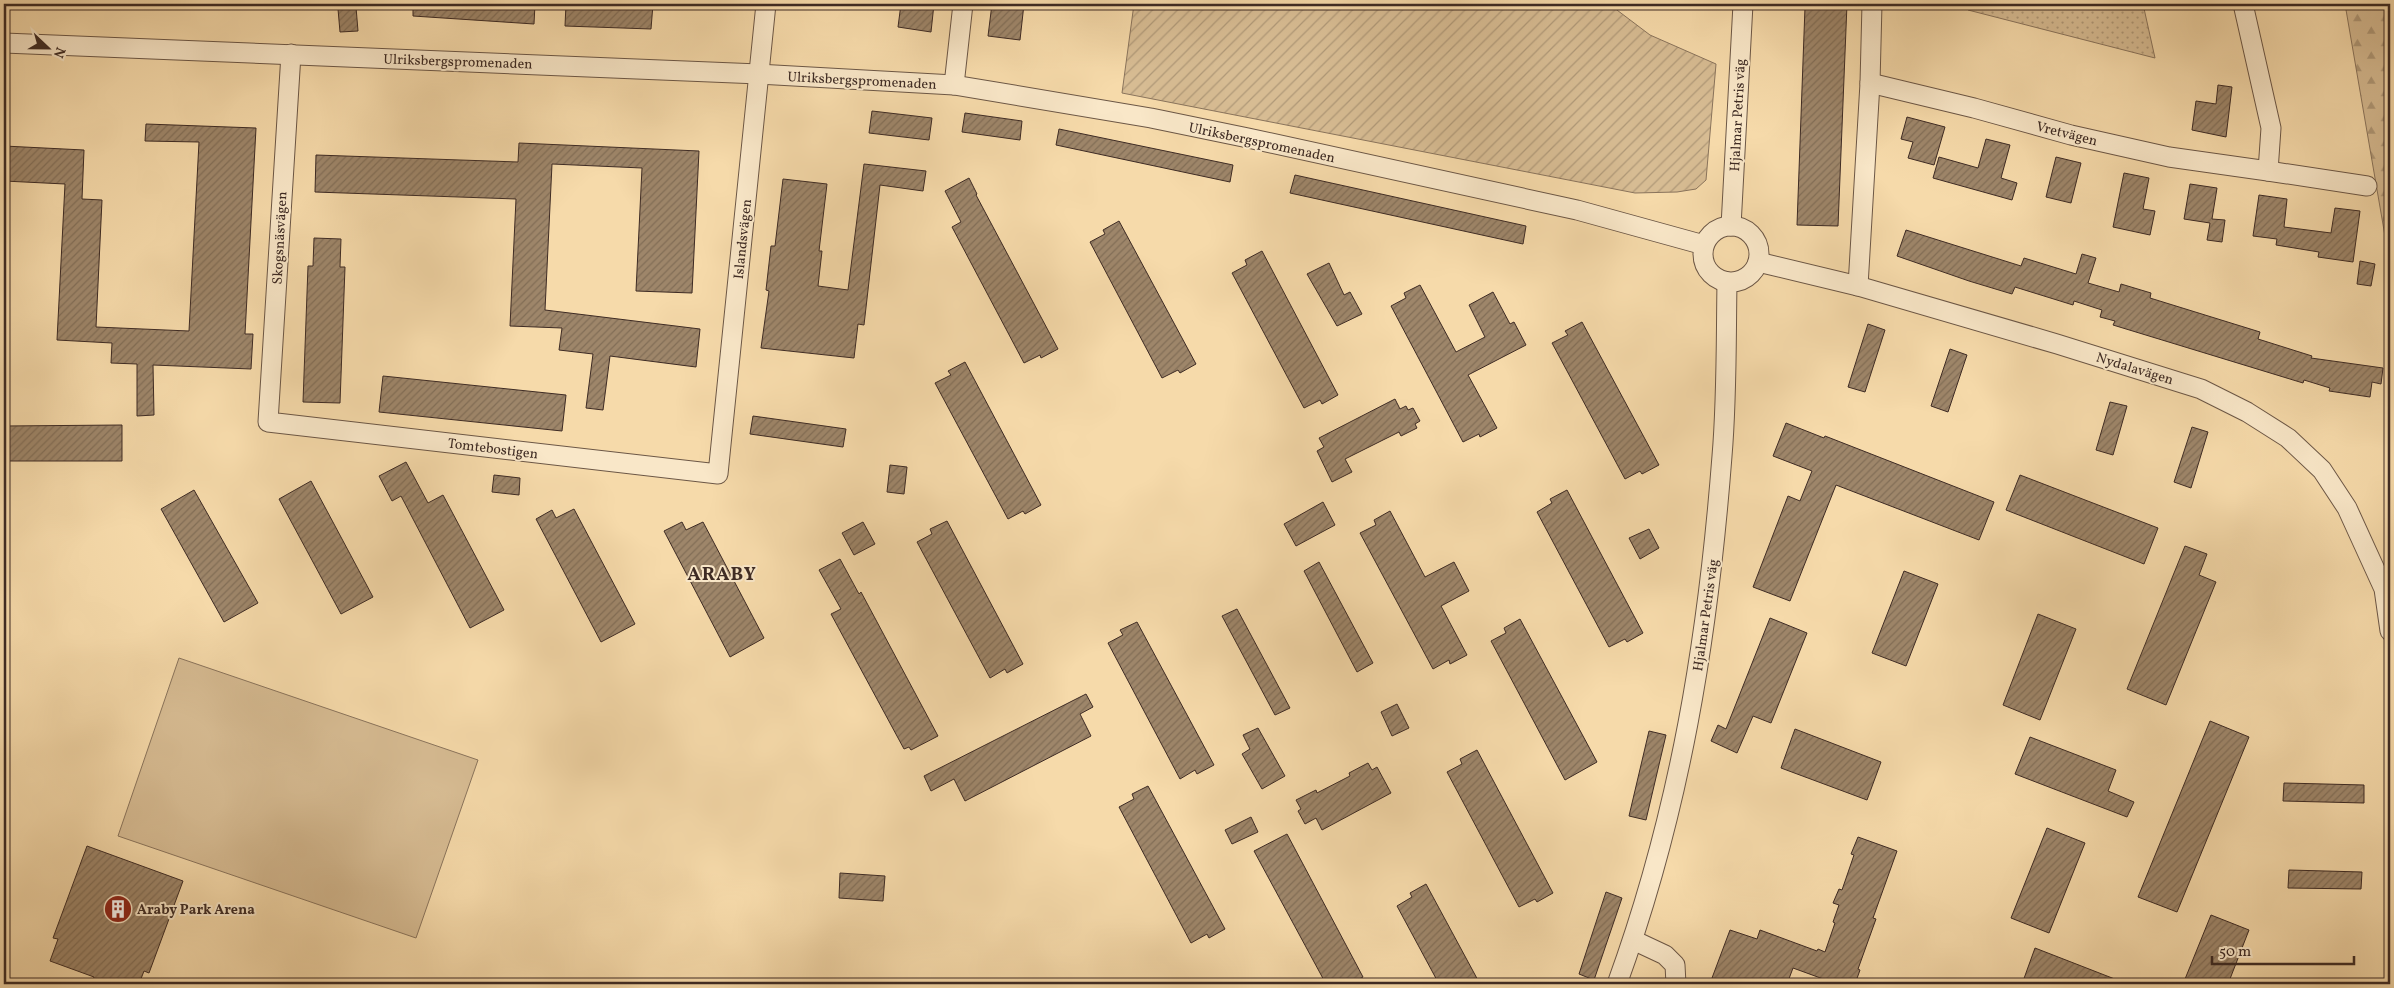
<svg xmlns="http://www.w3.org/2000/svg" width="2394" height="988" font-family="Vollkorn,serif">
<defs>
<pattern id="forest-firs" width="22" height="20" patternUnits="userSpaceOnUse" patternTransform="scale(1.25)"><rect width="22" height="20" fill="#d7bc93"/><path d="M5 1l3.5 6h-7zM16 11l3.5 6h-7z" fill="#b09978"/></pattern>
<pattern id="park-dots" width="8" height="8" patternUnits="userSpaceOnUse" patternTransform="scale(1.25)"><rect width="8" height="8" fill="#d7bc93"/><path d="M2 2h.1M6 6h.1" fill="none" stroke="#b09978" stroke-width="1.8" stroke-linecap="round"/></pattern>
<pattern id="garden-furrows" width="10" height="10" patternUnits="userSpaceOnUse" patternTransform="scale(1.25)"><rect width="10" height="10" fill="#d7bc93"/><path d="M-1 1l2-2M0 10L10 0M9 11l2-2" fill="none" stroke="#b09978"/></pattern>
<pattern id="building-hatch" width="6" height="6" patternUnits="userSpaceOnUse" patternTransform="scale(1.25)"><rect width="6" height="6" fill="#9e866a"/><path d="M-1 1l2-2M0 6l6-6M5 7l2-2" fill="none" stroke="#826e57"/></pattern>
</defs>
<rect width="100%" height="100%" fill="#f6daaa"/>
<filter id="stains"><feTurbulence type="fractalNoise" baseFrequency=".004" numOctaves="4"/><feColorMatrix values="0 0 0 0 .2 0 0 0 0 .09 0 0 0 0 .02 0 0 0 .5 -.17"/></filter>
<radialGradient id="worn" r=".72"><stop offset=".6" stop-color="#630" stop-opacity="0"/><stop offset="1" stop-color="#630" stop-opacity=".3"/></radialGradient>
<polygon fill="#d7bc93" stroke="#8a745c" points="179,658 478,760 416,938 118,836"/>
<polygon fill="url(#forest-firs)" stroke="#8a745c" points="2345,4 2390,4 2390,265"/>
<polygon fill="url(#park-dots)" stroke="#8a745c" points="1969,4 2143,4 2155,58 1968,10"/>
<polygon fill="url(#garden-furrows)" stroke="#8a745c" points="1134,4 1609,4 1650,35 1716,64 1706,180 1696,189 1677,192 1635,193 1122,93"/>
<g fill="url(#building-hatch)" stroke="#3e2b24">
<polygon points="413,4 535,4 534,24 413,16"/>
<polygon points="566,4 653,4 651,29 565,26"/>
<polygon points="901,4 934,4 931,32 898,27"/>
<polygon points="992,4 1024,4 1020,40 988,36"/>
<polygon points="1815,4 1847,4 1838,226 1797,225 1805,7 1815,7"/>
<polygon points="356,7 358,31 340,32 338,9"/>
<polygon points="2218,85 2232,87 2226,137 2192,130 2196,101 2216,104"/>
<polygon points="872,111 932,118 929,140 869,133"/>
<polygon points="965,113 1022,121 1020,140 962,132"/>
<polygon points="1907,117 1945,127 1934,165 1908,158 1913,142 1901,139"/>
<polygon points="146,124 256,128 245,334 253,334 251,369 153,365 154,415 137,416 137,364 111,363 112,343 57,340 65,184 4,181 4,146 84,150 82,199 102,200 96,327 189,331 199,142 145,141"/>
<polygon points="1059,129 1233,165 1230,182 1056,145"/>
<polygon points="1986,139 2010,145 2001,178 2017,183 2012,200 1933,178 1939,157 1978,168"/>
<polygon points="519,143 699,151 692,293 636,291 642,168 552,164 545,310 700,329 696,367 610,356 603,410 586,408 593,354 559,350 562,328 510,326 516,199 315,192 316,155 518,162"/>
<polygon points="2056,157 2081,163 2071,203 2046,197"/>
<polygon points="864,164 926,171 923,191 880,185 864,325 858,324 854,358 761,348 769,291 766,290 771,246 775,246 783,179 827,184 819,251 822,251 818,286 848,290"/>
<polygon points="2124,173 2149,178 2143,209 2155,211 2150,235 2113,227"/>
<polygon points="1295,175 1526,226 1523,244 1290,193"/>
<polygon points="969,178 977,194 976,195 1058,349 1041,358 1040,355 1024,363 952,227 961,222 945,191"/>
<polygon points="2190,184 2217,188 2212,219 2225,220 2222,242 2207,240 2210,223 2184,219"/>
<polygon points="2259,195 2287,199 2284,227 2331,233 2335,208 2360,211 2353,262 2318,257 2319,252 2276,245 2277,239 2253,236"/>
<polygon points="1119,221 1196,364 1180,373 1178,370 1162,378 1090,242 1105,234 1103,230"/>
<polygon points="1906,230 2021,266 2024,258 2076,274 2082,254 2096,258 2088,283 2119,292 2121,284 2151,293 2150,298 2260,332 2258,339 2312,356 2311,358 2383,368 2381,384 2372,382 2370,397 2329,391 2330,388 2304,380 2303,383 2113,325 2115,321 2100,317 2102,310 2074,301 2073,305 2015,287 2012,294 1969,281 1897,256"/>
<polygon points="314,238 341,239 340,267 345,267 340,403 303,402 308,266 313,266"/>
<polygon points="1262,251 1338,395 1322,404 1320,400 1304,408 1232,273 1247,265 1245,260"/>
<polygon points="2360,261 2375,264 2371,286 2357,284"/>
<polygon points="1329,263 1344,295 1350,292 1362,314 1337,326 1307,274"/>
<polygon points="1420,285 1456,352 1485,337 1469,305 1493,292 1510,324 1514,322 1526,345 1468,375 1497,428 1480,437 1479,434 1463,442 1391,306 1406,298 1404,293"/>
<polygon points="1582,322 1659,465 1642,474 1640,471 1625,479 1552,343 1568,335 1565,331"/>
<polygon points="1868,324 1885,330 1865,392 1848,387"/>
<polygon points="1950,349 1967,355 1948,412 1931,406"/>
<polygon points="965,362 1041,505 1025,514 1023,511 1008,519 935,383 951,375 948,371"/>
<polygon points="383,376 566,395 562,431 379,412"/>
<polygon points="1395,399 1400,409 1406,406 1408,410 1413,408 1420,421 1415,424 1417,428 1401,436 1399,432 1345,459 1352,472 1332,482 1317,451 1324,447 1319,438"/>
<polygon points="2110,402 2127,406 2113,455 2096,450"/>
<polygon points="753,416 846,429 843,447 750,434"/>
<polygon points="1786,423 1824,438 1825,436 1994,502 1979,540 1836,485 1790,601 1753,587 1788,496 1800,501 1812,471 1773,456"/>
<polygon points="122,425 122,461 4,461 4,426"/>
<polygon points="2192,427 2208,432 2191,488 2174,482"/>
<polygon points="406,462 428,503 443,495 504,610 470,628 401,496 392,501 379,476"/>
<polygon points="890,465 907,467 904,494 887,492"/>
<polygon points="494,475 520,478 519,495 492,492"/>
<polygon points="2020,475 2158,528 2144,564 2006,510"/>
<polygon points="311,481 373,597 341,614 279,499"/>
<polygon points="194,490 258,603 224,622 161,509"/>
<polygon points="1567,490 1643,633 1627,642 1625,639 1609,647 1537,512 1552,503 1550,499"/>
<polygon points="1323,502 1335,525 1296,546 1284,524"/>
<polygon points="574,509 635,624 601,642 536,519 552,510 556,518"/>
<polygon points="1390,511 1425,577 1454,562 1469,591 1441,606 1467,655 1450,664 1449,660 1433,669 1360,533 1376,525 1374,520"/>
<polygon points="947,521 1023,664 1007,673 1005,669 990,678 917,542 932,534 930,529"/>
<polygon points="682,522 686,530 703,522 764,638 730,657 664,531"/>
<polygon points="863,522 875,544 854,555 842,533"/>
<polygon points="1649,529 1659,548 1640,559 1629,538"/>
<polygon points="2185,546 2207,554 2199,575 2216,582 2166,705 2127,689"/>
<polygon points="840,559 859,594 861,592 938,736 911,750 909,747 904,749 831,614 841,609 819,570"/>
<polygon points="1319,562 1373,663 1357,672 1304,571"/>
<polygon points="1904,571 1938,584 1906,666 1872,653"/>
<polygon points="1237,609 1290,708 1275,715 1222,616"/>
<polygon points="2038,614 2076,629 2040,720 2003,705"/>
<polygon points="1770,618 1807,633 1771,723 1753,716 1737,753 1711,741 1718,725 1726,729"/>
<polygon points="1520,619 1597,762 1565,780 1491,641 1506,633 1504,628"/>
<polygon points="1137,622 1214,765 1197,774 1195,770 1180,779 1108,643 1123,635 1120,630"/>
<polygon points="1086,694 1093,707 1080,714 1091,736 965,801 954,779 931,791 924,776"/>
<polygon points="1397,704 1409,728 1392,736 1381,712"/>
<polygon points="2210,721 2249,737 2177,912 2138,897"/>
<polygon points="1258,728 1285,776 1262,789 1242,754 1250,749 1243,735"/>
<polygon points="1795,729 1881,762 1867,800 1781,768"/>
<polygon points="1649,731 1666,735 1646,820 1629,816"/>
<polygon points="2030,737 2116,770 2108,791 2134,802 2127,817 2015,774"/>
<polygon points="1477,750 1553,893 1537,902 1535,899 1519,907 1447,772 1462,764 1460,759"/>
<polygon points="1368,763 1372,770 1377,767 1391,793 1322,830 1316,818 1305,824 1298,811 1301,809 1296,800 1316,790 1317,793 1350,776 1349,773"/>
<polygon points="2284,783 2364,785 2364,803 2283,801"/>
<polygon points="1148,786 1225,929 1209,938 1207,934 1191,943 1119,807 1134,799 1132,794"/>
<polygon points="1251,817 1258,832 1232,844 1225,830"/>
<polygon points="2047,828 2085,843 2049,933 2011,918"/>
<polygon points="1287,834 1363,977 1350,984 1326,984 1254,851"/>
<polygon points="1858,837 1897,851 1873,918 1876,919 1858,969 1860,970 1855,984 1837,984 1793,968 1787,984 1731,984 1712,978 1730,930 1757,939 1760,930 1817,951 1818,949 1825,952 1835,923 1833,922 1839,905 1833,903 1839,889 1842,890 1854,855 1851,854"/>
<polygon points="87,846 183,881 149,973 144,971 139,984 91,984 94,977 50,961 58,939 53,938"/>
<polygon points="2289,870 2362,872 2361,889 2288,888"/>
<polygon points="840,873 885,876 883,901 839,898"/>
<polygon points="1426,884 1480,984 1439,984 1397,906 1412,897 1410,893"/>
<polygon points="1606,892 1622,898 1594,980 1579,974"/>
<polygon points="2211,915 2249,930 2228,984 2183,984"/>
<polygon points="2035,948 2125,983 2124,984 2022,984"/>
</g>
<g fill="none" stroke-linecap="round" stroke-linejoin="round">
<defs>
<g id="minor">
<polyline points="4,43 759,74 954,85 1151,118 1248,138 1577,210 1704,245"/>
<polyline points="291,54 268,422 718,474 766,4"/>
<polyline points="1870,83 1974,108 2071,135 2169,157 2268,171 2271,128 2243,4"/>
<polyline points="954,85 963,4"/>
<polyline points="2268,171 2367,186"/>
<polyline points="1731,226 1743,4"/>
<circle cx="1731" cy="254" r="28"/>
<polyline points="1758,262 1858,286 2057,344 2201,389 2247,412 2288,438 2322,470 2347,508 2384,589 2390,631"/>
<polyline points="1858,286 1870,83 1872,4"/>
<polyline points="1633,940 1665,955 1675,965 1676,984"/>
<path d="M 1617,984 C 1680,811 1708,639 1722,456 C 1727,398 1726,340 1727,282"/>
</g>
</defs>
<use href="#minor" stroke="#6c5746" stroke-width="21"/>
<use href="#minor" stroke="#f9e7c8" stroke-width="19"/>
</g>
<defs>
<symbol id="building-disc" viewBox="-11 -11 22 22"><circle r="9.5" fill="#8f2418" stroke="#f9e7c8"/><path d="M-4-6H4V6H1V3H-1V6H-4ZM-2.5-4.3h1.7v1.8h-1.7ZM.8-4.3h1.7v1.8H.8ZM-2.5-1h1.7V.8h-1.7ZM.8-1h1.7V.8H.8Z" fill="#fff"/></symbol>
</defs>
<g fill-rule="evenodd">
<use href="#building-disc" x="102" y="893" width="32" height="32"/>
</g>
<g text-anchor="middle" stroke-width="4" stroke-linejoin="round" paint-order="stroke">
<g font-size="14" fill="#3e2b24" stroke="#f9e7c8">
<text transform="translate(458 61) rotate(2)" y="5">Ulriksbergspromenaden</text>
<text transform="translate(862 80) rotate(3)" y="5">Ulriksbergspromenaden</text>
<text transform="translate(1737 115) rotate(-87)" y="5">Hjalmar Petris väg</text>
<text transform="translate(2067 133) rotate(14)" y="5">Vretvägen</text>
<text transform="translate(1262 142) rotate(12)" y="5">Ulriksbergspromenaden</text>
<text transform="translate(279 238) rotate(-87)" y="5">Skogsnäsvägen</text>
<text transform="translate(742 239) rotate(-84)" y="5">Islandsvägen</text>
<text transform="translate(2135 368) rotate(17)" y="5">Nydalavägen</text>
<text transform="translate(493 448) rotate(7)" y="5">Tomtebostigen</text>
<text transform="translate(1705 615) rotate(-82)" y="5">Hjalmar Petris väg</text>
</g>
<g font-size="14" font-weight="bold" fill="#3e2b24" stroke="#f9e7c8" text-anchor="start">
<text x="137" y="914">Araby Park Arena</text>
</g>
<g font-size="19" font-weight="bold" letter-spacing="1" fill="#3e2b24" stroke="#f9e7c8">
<text x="722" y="580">ARABY</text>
</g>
</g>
<rect width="2394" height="988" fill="none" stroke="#f6daaa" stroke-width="20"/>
<rect x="5" y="5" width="2384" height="978" fill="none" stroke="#3e2b24" stroke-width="2.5"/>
<rect x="10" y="10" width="2374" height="968" fill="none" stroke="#3e2b24"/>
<g transform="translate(48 48) rotate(112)" stroke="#f9e7c8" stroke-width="4" paint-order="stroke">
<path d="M0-4L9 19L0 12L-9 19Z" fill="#3e2b24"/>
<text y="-8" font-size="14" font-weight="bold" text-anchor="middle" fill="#3e2b24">N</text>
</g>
<path d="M2212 956v8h142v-8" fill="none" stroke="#3e2b24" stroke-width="2.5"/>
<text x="2219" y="956" font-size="15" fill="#3e2b24" stroke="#f9e7c8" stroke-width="4" paint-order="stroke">50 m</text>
<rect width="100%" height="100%" filter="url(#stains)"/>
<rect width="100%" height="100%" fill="url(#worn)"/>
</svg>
